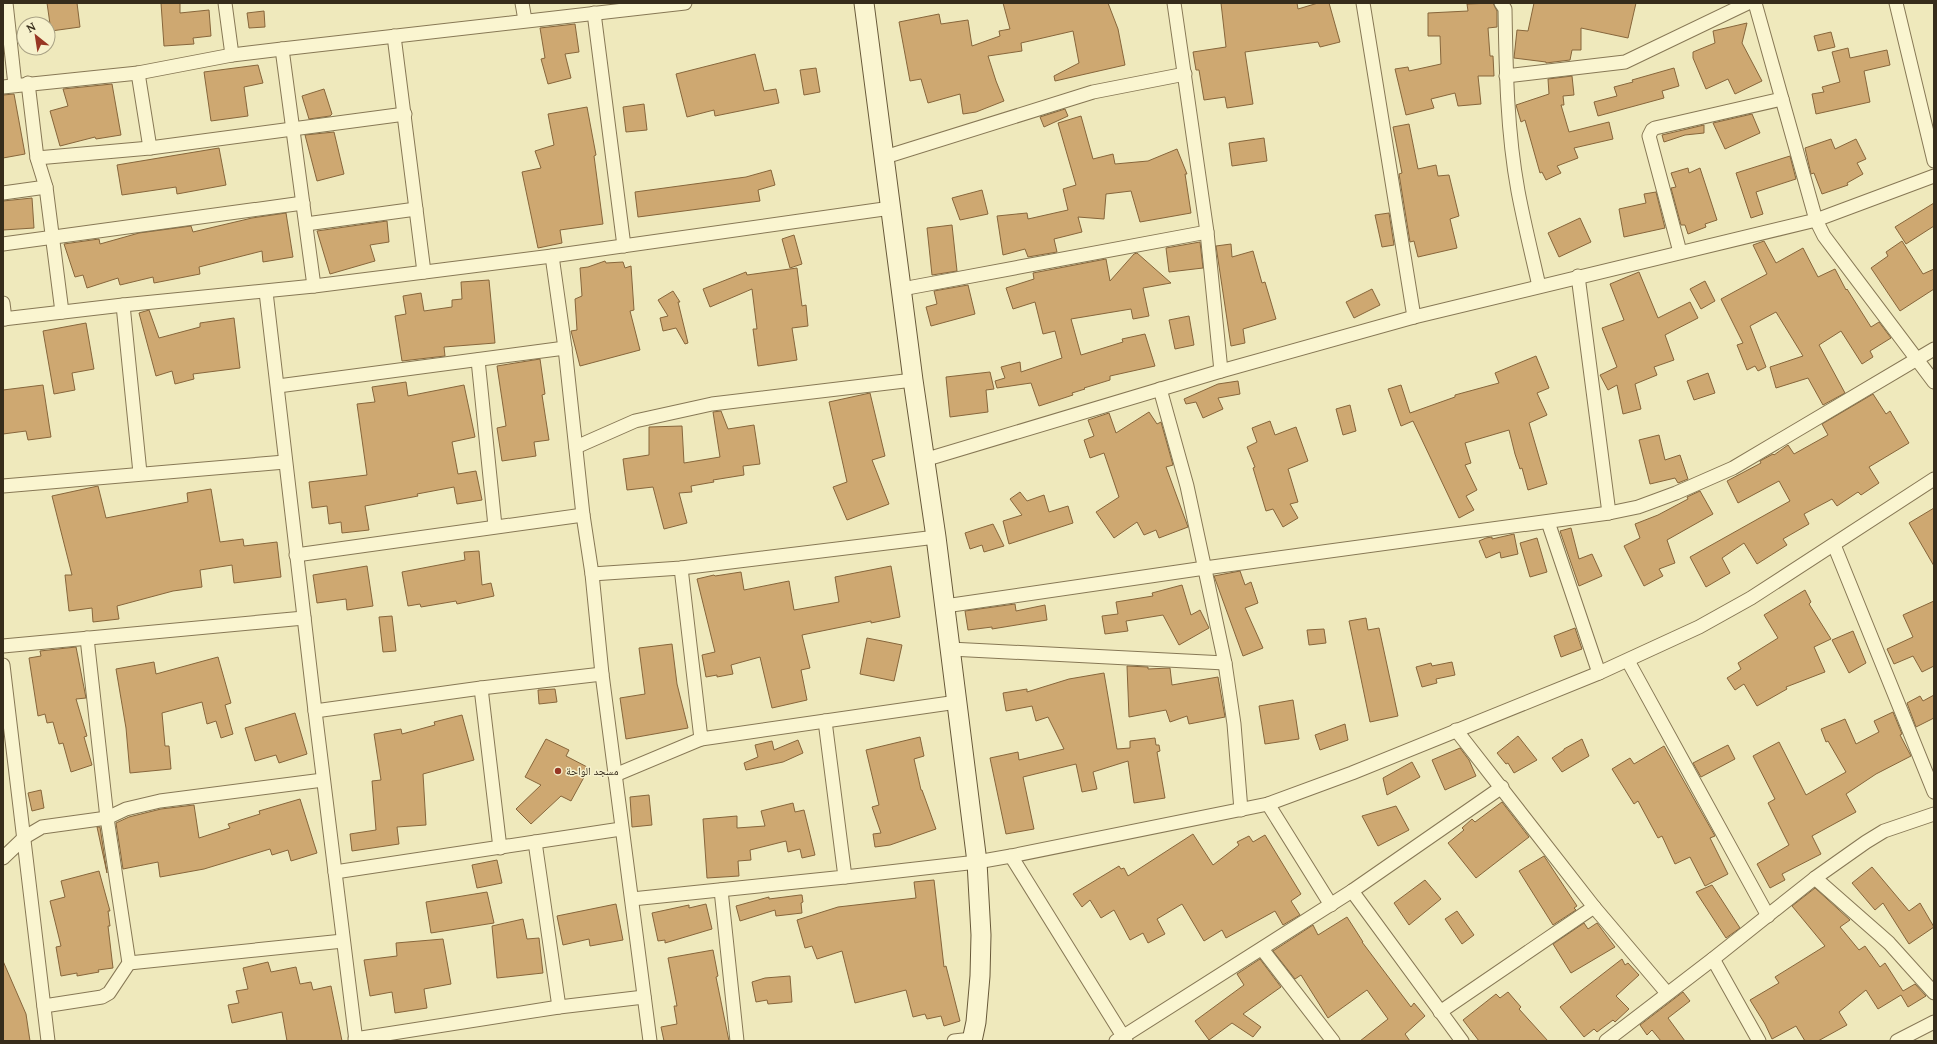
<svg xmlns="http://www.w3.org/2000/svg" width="1937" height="1044" font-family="Lora,'Noto Naskh Arabic',serif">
<rect width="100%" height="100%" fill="#efe9bc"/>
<g fill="#cea871" stroke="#87663b">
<polygon points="47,3 77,3 80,27 51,31"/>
<polygon points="161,3 180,3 180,13 209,10 211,36 193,38 194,44 164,46"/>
<polygon points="1003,3 1108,3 1118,29 1125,65 1055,81 1054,76 1079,63 1073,31 1021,43 1022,51 988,56 996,81 1004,101 976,112 963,114 960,94 928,103 921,79 910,81 899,22 939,14 941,24 968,20 972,46 1000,36 999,31 1010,29"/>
<polygon points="1221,3 1297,3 1298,9 1318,3 1329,3 1340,42 1320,47 1318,42 1245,52 1253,104 1227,108 1225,97 1204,100 1199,70 1196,70 1193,52 1226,47"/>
<polygon points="1493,3 1497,11 1497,27 1488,28 1490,56 1493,56 1494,76 1478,76 1481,104 1458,106 1455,93 1431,99 1434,108 1406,115 1395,69 1408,67 1409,71 1441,64 1440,36 1428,36 1428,13 1468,11 1467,4"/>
<polygon points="1534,3 1636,3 1628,38 1581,28 1581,50 1572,50 1570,60 1546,63 1546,62 1514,58 1517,30 1528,31"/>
<polygon points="264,11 265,27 249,28 247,13"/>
<polygon points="1747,23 1742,43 1762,81 1735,94 1728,79 1706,89 1693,58 1693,52 1715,43 1713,31"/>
<polygon points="575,24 579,52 565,54 571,78 548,84 541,59 545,58 540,28"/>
<polygon points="1831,32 1835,47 1818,51 1814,36"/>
<polygon points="1848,48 1850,58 1887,50 1890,65 1864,71 1870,102 1816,114 1812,94 1824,92 1822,87 1840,82 1832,52"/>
<polygon points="755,54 764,91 776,89 779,103 715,116 714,110 687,117 676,74"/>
<polygon points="258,65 263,83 244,87 248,116 211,121 204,72"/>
<polygon points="816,68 820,92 804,95 800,70"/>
<polygon points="1674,68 1679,86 1662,91 1664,98 1598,116 1594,102 1617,96 1614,87 1633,82 1632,80"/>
<polygon points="1572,76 1574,95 1563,96 1564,105 1561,105 1569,132 1609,122 1613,139 1574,148 1578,158 1557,166 1561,173 1546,180 1542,172 1540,173 1525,120 1521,122 1516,105 1549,94 1548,79"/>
<polygon points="112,84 121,135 96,139 95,137 60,146 50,111 68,106 63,89"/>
<polygon points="324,89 332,114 330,116 309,119 302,96"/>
<polygon points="14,94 25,154 3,158 3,95"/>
<polygon points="644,104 647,130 626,132 623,107"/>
<polygon points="587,107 596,155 594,156 603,224 560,230 562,243 538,248 522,172 541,168 535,151 554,145 548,114"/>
<polygon points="1065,109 1068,116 1044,127 1040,117"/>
<polygon points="1752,114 1760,133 1725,149 1713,123"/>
<polygon points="1081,116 1093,159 1113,154 1115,164 1148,161 1177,149 1187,174 1185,174 1191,213 1140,222 1131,191 1106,194 1104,219 1078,217 1082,232 1054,239 1057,252 1028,257 1025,249 1003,255 997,216 1027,213 1028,219 1068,210 1063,189 1076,185 1058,123"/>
<polygon points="1409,124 1418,169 1436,165 1438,176 1449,175 1459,216 1450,219 1457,248 1418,257 1414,241 1410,242 1399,174 1402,173 1393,127"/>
<polygon points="1704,125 1704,133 1685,135 1664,142 1662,135"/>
<polygon points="334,132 344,174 317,181 305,135"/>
<polygon points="1264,138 1267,161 1232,166 1229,143"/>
<polygon points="1831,139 1835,149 1856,139 1866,159 1857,163 1863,174 1847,183 1848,185 1822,194 1814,173 1811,174 1805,148"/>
<polygon points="219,148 226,185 177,194 176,187 122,195 117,165"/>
<polygon points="1790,156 1796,179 1756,192 1763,214 1751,218 1736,173"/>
<polygon points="1688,168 1689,173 1700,168 1717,220 1705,224 1706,227 1688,234 1685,225 1681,225 1671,188 1676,187 1671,173"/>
<polygon points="771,170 775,185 758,190 760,201 638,217 635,192 746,177"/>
<polygon points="982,190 988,214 960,220 952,198"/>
<polygon points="1656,192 1665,228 1624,237 1619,209 1646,203 1644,194"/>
<polygon points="32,198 34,228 3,230 3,201"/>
<polygon points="1934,203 1934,226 1906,244 1895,227"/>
<polygon points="286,213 293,257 263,262 262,251 199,267 200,274 154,283 153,277 120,285 118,278 87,288 83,275 75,277 64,244 99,239 100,244 139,233 191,226 193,232 252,218"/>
<polygon points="1389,213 1394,245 1382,247 1375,215"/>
<polygon points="1580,218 1591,242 1559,257 1548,233"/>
<polygon points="387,221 389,242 370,245 375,261 330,274 317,231"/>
<polygon points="952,225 957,271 932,275 927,228"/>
<polygon points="794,235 802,264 790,268 782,239"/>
<polygon points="1764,241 1776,263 1803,248 1818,277 1835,269 1846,290 1847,289 1871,327 1879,322 1891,338 1870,351 1873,357 1862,364 1841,331 1819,345 1845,393 1823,405 1808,378 1776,388 1770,367 1803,356 1776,312 1750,326 1766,367 1758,371 1755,366 1747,370 1737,345 1743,343 1721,299 1767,274 1753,245"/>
<polygon points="1902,241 1923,274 1934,269 1934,289 1900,311 1871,268 1888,256 1886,252"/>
<polygon points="1200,242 1203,268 1169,272 1166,248"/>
<polygon points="1231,244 1232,257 1253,251 1262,283 1265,282 1276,319 1243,329 1245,343 1231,346 1216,246"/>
<polygon points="1137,253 1171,283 1143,288 1149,316 1133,319 1131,309 1071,319 1081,355 1123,342 1122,339 1145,334 1155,366 1110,376 1110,380 1084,388 1085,389 1072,393 1073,395 1039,406 1031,383 997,388 995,381 1005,378 1001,367 1020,362 1021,372 1062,358 1055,331 1043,334 1035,302 1013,309 1006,288 1034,279 1033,273 1106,259 1110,281 1134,254"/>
<polygon points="605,261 606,263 623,262 625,268 631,266 634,310 630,311 640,350 580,366 571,331 577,330 575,299 582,296 580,268 588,267"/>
<polygon points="797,268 802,306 806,305 808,326 792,328 797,360 758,366 753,329 757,329 752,289 710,307 703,289 746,272 747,275"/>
<polygon points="1639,272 1658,318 1690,302 1698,318 1665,335 1674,360 1654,367 1657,375 1635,384 1641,409 1623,414 1617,385 1608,390 1600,375 1617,367 1602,328 1624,320 1610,284"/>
<polygon points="489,280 495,343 444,347 445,356 402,361 395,316 406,314 403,296 421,293 424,311 452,307 452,300 462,299 461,282"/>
<polygon points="1705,281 1715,301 1701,309 1690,289"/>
<polygon points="968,285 975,314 931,326 926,307 937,304 934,291"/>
<polygon points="1372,289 1380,305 1354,318 1346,302"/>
<polygon points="673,291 680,302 678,302 688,343 685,344 676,328 663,331 660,318 668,316 658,300"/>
<polygon points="149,310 159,338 200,327 200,323 234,318 240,368 193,374 194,379 175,384 172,371 156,376 139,313"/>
<polygon points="1189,316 1194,345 1175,349 1169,320"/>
<polygon points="86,323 94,369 72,373 75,390 54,394 43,331"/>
<polygon points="1536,356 1549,388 1537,393 1547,415 1529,423 1547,484 1528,490 1522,468 1520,469 1515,454 1509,430 1465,443 1471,463 1465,465 1477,490 1466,496 1474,510 1459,518 1413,421 1401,426 1388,389 1401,385 1410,413 1455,397 1455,395 1499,383 1495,373"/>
<polygon points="540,359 545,394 542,395 549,440 534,442 536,456 502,461 497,428 506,426 497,366"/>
<polygon points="990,372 994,389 986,390 988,412 950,417 946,377"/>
<polygon points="1708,373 1715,393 1694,400 1687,381"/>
<polygon points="1238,381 1240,394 1218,398 1223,409 1203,418 1196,402 1186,404 1184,399 1218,384"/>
<polygon points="406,382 408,396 464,385 475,437 452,442 458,474 476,471 482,500 457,504 454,487 417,494 418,496 365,506 369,530 342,533 341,522 329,524 327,506 312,508 309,482 367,475 357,404 375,402 372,387"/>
<polygon points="43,385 51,437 28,440 26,431 3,434 3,390"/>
<polygon points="870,393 885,456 872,460 889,504 847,520 833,487 847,482 829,402"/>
<polygon points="1873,394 1886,414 1890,411 1909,443 1869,467 1879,483 1861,495 1858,492 1837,506 1832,499 1804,514 1809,524 1783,539 1787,545 1757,564 1744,543 1722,558 1730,573 1706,587 1690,557 1790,501 1779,481 1738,503 1727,481 1761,463 1760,461 1773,454 1774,455 1788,445 1794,454 1828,435 1822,424"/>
<polygon points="1350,405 1356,431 1343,435 1336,409"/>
<polygon points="721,411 728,429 754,425 760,464 743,466 744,475 713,480 714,482 691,486 692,492 679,493 687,523 664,529 653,487 627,490 623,459 649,455 649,427 682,426 684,463 720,457 713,412"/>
<polygon points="1149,412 1157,424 1161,422 1173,465 1166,467 1188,527 1159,538 1156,530 1144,535 1137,522 1114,538 1096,512 1119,497 1104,453 1090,458 1084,440 1094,436 1088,420 1109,413 1116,433"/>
<polygon points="1270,421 1275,435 1296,427 1308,461 1288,469 1298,502 1290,504 1298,518 1283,527 1273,509 1266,511 1253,468 1255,467 1247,447 1257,442 1252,428"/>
<polygon points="1659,435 1665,460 1680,455 1688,479 1678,483 1675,478 1650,484 1639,440"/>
<polygon points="98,486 106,518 188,502 187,493 211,489 220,542 243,539 244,546 277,542 281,577 234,583 232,565 200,570 202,587 173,591 117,606 119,619 93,622 92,608 69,611 65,575 72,575 52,496"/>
<polygon points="1700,491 1713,514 1667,540 1675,563 1659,569 1663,576 1644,586 1624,546 1640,538 1635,524 1658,515 1688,499 1687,497"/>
<polygon points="1020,492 1027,501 1044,495 1049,512 1068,506 1073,523 1009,544 1003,521 1022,515 1010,499"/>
<polygon points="1934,508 1934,566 1909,523"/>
<polygon points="993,524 1004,546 984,552 982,545 970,549 965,533"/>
<polygon points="1571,528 1579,559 1592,554 1602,576 1579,586 1560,531"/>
<polygon points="1514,534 1518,554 1501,558 1500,552 1486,558 1479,541 1486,538 1492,537 1492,539"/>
<polygon points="1537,538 1547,572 1530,577 1520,543"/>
<polygon points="479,551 482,585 491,583 494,596 457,604 456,601 421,607 420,604 408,606 402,572 465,560 464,552"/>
<polygon points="367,566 373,606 347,610 346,599 317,603 313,575"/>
<polygon points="891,566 900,617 871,623 871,621 802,635 810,668 801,670 807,700 772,708 760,657 731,665 733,674 717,677 717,675 706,677 702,655 715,652 697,579 714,575 715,576 741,572 744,590 789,581 794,610 839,602 835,577"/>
<polygon points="1240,571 1245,585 1251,582 1258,603 1245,608 1263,648 1243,656 1214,576"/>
<polygon points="1182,585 1191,615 1200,610 1209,628 1179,645 1163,615 1126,621 1128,631 1105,634 1102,616 1118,614 1116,602 1153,596 1152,593"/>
<polygon points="1805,590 1811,602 1809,604 1831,639 1814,647 1825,672 1786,687 1787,689 1757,706 1744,684 1735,690 1727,678 1741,669 1738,663 1778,638 1764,615"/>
<polygon points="1934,601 1934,666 1922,672 1913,656 1894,664 1887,649 1913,637 1903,615"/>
<polygon points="1015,604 1016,611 1045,605 1047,620 992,629 992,627 968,630 965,611"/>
<polygon points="392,616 396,651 383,652 379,617"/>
<polygon points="1366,618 1368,630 1379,628 1398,716 1370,722 1349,621"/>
<polygon points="1575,628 1582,649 1561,657 1554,636"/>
<polygon points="1324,629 1326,643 1309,645 1307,630"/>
<polygon points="1853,631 1866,663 1849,673 1832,640"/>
<polygon points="867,638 902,645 894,681 860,674"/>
<polygon points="672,644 677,684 688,728 626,739 620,698 645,694 639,648"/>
<polygon points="76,647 86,698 76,699 87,736 84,737 92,765 71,772 63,743 59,744 53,722 47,723 45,714 38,716 29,658 41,656 40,651"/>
<polygon points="218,657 231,703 225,705 233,734 221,738 216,721 207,724 202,702 162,713 165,746 169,746 171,769 130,773 126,728 116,669 154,662 156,674"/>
<polygon points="1452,662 1455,675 1436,679 1437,683 1422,687 1416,667 1431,663 1432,666"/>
<polygon points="1127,666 1148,667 1148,669 1170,668 1172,685 1218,677 1225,717 1189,724 1187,716 1170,722 1166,710 1129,717"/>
<polygon points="1104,673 1117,749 1130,748 1130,741 1155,738 1156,745 1159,745 1160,751 1157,752 1165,798 1134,803 1128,761 1093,772 1097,789 1082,792 1076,764 1023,777 1034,829 1006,834 990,758 1018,752 1019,760 1064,749 1048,717 1036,721 1032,706 1006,711 1003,693 1027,689 1027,692 1069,679"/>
<polygon points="555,689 557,702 539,704 538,690"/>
<polygon points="1934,695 1934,718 1916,727 1907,703 1920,696 1923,701"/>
<polygon points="1293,700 1299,739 1265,744 1259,706"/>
<polygon points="1893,712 1902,734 1900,735 1911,756 1876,774 1846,794 1856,812 1812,836 1821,854 1782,874 1785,880 1770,888 1757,864 1789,845 1768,803 1775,799 1753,756 1779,742 1806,795 1846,772 1828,741 1826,742 1821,729 1845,719 1856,744 1879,732 1874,721"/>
<polygon points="295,713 307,754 279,763 276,755 255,761 245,728"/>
<polygon points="462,715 474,760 423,774 426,825 397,827 399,844 352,851 350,834 376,830 372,781 381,780 374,734 401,729 402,734 435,725 434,722"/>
<polygon points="1345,724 1348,740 1320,750 1315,735"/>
<polygon points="1518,736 1537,760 1514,773 1508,763 1506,764 1497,753"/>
<polygon points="920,737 924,756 914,759 921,790 922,790 936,829 890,845 875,847 873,834 881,833 872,807 879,805 866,750"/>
<polygon points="546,739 569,750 566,756 589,768 571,801 561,796 531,824 516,809 541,785 525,777"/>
<polygon points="1582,739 1589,756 1562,772 1552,758 1564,750 1564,749"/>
<polygon points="798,740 803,753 783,762 746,770 744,763 758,757 755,745 772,741 774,750"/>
<polygon points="1728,745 1735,759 1701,777 1693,763"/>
<polygon points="1664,746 1715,836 1710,838 1728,874 1705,886 1690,857 1675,864 1662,836 1658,838 1638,801 1634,804 1612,769 1630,758 1634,764"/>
<polygon points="1460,748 1469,760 1476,776 1445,790 1432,760"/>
<polygon points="1412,762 1420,777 1387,795 1383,778"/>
<polygon points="41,790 44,808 32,811 28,793"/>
<polygon points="649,795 652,825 632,827 630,797"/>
<polygon points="300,799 317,853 291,861 288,850 272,855 270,849 204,869 160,877 158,862 123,869 116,823 129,817 161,809 194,805 199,838 230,828 228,824 260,814 259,811"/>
<polygon points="1502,802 1529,837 1476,878 1448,843 1464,830 1462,828 1472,819 1475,822"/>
<polygon points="793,803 795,812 804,810 815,855 802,858 800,849 788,852 786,841 750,850 751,860 738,861 739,876 707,878 703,819 737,816 737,828 765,826 761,811"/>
<polygon points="1396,806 1409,830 1378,846 1362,816"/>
<polygon points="97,827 100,827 107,873"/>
<polygon points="1193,834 1213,865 1239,845 1237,842 1249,836 1253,842 1265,835 1301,894 1291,901 1300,915 1283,925 1275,911 1226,938 1222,930 1204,941 1182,904 1157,919 1165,934 1148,943 1143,933 1130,940 1114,910 1101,918 1090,900 1082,907 1073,894 1119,866 1121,869 1124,868 1128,876"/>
<polygon points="1544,856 1577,906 1574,908 1576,910 1553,925 1519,871"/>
<polygon points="497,860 502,883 477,888 472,865"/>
<polygon points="1872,867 1909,911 1920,903 1934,927 1909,944 1883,903 1875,910 1852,883"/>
<polygon points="99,871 110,911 108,911 110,926 108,926 113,968 98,970 99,972 77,976 77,973 61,976 56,947 61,946 50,901 65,897 61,881"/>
<polygon points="934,880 944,967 946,966 960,1021 944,1026 941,1016 927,1019 925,1014 913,1017 906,990 855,1003 842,951 817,959 812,946 805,948 797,920 838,907 916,898 914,882"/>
<polygon points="1425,880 1441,899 1409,925 1394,903"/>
<polygon points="1712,885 1740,928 1726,938 1696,892"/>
<polygon points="1815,888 1850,920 1840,927 1859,950 1865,946 1880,967 1885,963 1903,991 1915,984 1926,996 1908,1007 1901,995 1878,1009 1866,990 1839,1012 1847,1025 1818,1041 1805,1041 1796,1026 1772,1039 1765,1024 1750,1000 1779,983 1775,977 1825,946 1792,906"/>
<polygon points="487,892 494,923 431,933 426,902"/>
<polygon points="800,895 802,895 803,902 801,903 802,913 776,916 775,910 740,921 736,906 769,897 769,899"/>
<polygon points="616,904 623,940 590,946 589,939 563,945 557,916"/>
<polygon points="706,904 712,929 665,943 665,940 658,941 652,913 689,905 689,908"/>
<polygon points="1457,911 1474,935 1462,944 1445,919"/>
<polygon points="1347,917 1363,942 1362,942 1411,1007 1414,1003 1425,1016 1405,1034 1410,1041 1360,1041 1388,1019 1367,990 1328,1018 1301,975 1295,979 1273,951 1313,925 1318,935"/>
<polygon points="523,919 527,939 539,938 543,973 497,978 492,926"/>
<polygon points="1584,923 1588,929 1597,923 1615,947 1571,973 1553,944"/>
<polygon points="443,939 451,984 424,989 427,1008 395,1013 392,992 370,996 364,960 397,956 396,943"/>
<polygon points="713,950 718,976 716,977 729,1041 664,1041 661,1027 677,1024 674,1006 677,1006 668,958"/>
<polygon points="1260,959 1281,987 1243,1014 1261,1027 1253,1037 1232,1023 1209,1040 1195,1021 1244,985 1237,974"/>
<polygon points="1622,959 1625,965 1628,963 1639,975 1616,996 1629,1009 1615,1022 1613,1020 1597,1032 1594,1029 1584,1037 1560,1007"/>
<polygon points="3,961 26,1014 30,1041 3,1041"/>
<polygon points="268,962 271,972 296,967 300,984 311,982 313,990 331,986 342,1041 287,1041 282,1012 232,1023 228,1005 239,1003 236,991 248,989 243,968"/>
<polygon points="790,976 792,1002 768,1004 767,1000 756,1002 752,982 765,978"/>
<polygon points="1508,992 1521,1007 1519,1009 1548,1041 1479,1041 1463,1020 1496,994 1500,998"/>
<polygon points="1683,992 1690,1001 1668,1018 1685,1041 1661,1041 1652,1030 1647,1035 1640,1025"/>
</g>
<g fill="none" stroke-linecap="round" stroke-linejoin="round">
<defs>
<g id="street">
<polyline points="6,3 15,85"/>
<polyline points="225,3 232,55"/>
<polyline points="522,3 525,20"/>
<polyline points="1174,3 1207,232 1221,371"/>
<polyline points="1363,3 1414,317"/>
<path d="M 1501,3 L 1505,9 C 1506,70 1507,131 1518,191 C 1524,223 1532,255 1539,286"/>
<polyline points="1755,3 1816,220 1824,236 1934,382"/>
<polyline points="1896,3 1934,161"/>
<polyline points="594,13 624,246"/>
<polyline points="394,36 424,272"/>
<polyline points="282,49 314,286"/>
<polyline points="138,73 150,148"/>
<polyline points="1506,76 1625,62 1748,3"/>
<polyline points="28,83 37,158 46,187 62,312"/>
<polyline points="3,87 138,73 232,55 282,49 685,3"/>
<polyline points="885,157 1093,92 1185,74"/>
<polyline points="37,158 150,148 405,114"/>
<polyline points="3,193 46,187"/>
<polyline points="306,224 416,209"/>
<polyline points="3,244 303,203"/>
<polyline points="1680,252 1649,136 1652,130 1655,128 1782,99"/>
<polyline points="552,256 565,348 583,515 592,574 602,674 650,1041"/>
<polyline points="1578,276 1609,513"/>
<polyline points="902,289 1207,232"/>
<polyline points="266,292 315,711 356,1041"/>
<polyline points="3,303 5,319"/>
<polyline points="123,305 140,473"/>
<polyline points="3,319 123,305 314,286 552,256 891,208"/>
<polyline points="478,360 495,526"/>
<polyline points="278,386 565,348"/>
<polyline points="1160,389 1187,486 1225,663 1234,724 1241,810"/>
<polyline points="576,447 635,421 712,404 913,380"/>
<polyline points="924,460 1221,371 1414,317 1816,220 1934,176"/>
<polyline points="3,486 285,462"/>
<polyline points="1548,522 1599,673"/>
<polyline points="1834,545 1934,792"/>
<polyline points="296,555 583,515"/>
<polyline points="681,568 701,739 957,702"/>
<polyline points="592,574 681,568 936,537"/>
<polyline points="945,606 1205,568 1609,513 1638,507 1676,493 1733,468 1934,349"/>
<polyline points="3,646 304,618"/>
<polyline points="950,649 1225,663"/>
<polyline points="1628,661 1768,916"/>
<polyline points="3,665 48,1041"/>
<polyline points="481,688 500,848"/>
<polyline points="315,711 481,688 602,674"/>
<polyline points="1456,730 1594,907 1667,993"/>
<polyline points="615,775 701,739"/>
<polyline points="1268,804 1331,905"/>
<polyline points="535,842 559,1007"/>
<polyline points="1011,856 1126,1041"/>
<polyline points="3,858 25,837 42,827 107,818 126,809 160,801 323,780"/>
<polyline points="335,872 621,829"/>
<polyline points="845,877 977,862 1011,856 1268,804 1352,773 1599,673 1699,627 1751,598 1934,479"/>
<polyline points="1815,878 1889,943 1934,993"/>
<polyline points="721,890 737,1041"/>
<polyline points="1352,891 1462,1041"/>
<polyline points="632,899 845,877 825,721"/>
<polyline points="1262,949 1333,1041"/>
<polyline points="1713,959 1759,1041"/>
<polyline points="129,963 343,941"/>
<polyline points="44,1006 102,997 109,993 129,963 107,818 87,638"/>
<polyline points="1440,1012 1594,907"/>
<polyline points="355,1039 559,1007 644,997"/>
<polyline points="954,1041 972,1039"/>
<polyline points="1116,1041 1352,891 1502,787"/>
<polyline points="1606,1041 1713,959 1815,878 1866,842 1884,831 1934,814"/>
<polyline points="1897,1041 1934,1022"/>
</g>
<polyline id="secondary" points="864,3 913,380 936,537 977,862 981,935 980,976 976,1022 972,1041"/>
</defs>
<use href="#street" stroke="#877855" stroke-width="15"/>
<use href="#secondary" stroke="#685939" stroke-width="21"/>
<use href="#street" stroke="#faf5d0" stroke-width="13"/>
<use href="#secondary" stroke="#faf5d0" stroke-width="19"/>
</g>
<circle fill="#983724" stroke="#f6f1cc" stroke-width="1.5" cx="558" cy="771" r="4"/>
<g text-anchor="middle" stroke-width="3" stroke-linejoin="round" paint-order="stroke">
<g font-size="11" fill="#362c1b" stroke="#f6f1cc" text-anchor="start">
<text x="566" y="775">مسجد الواحة</text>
</g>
</g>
<rect width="1937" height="1044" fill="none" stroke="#362c1b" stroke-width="8"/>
<g transform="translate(36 36) rotate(330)"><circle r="19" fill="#f6f1cc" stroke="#a9a285"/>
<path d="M0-3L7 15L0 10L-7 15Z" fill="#983724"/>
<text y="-6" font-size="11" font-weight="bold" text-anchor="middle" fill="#362c1b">N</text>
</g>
</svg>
